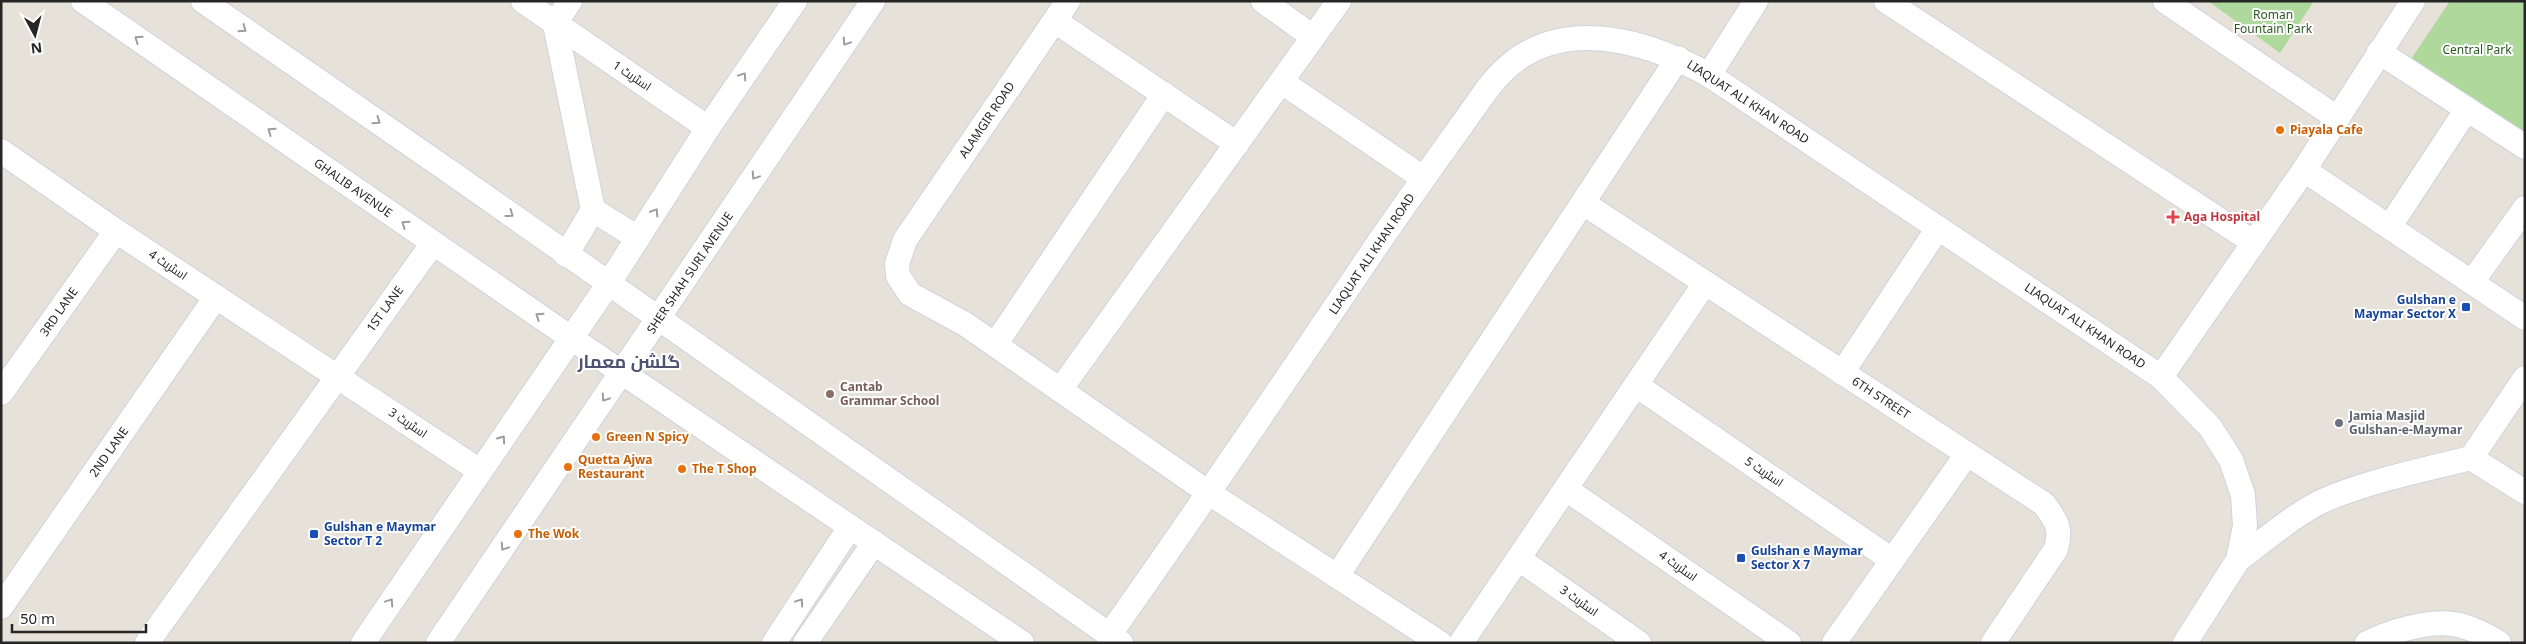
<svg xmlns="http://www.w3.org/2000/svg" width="2526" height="644" font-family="'Noto Sans',Cairo,sans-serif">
<rect width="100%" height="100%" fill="#e7e2d9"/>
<g fill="#afd89c">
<polygon points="2208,1 2314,1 2280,53"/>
<polygon points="2450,1 2525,1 2525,139 2411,59"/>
</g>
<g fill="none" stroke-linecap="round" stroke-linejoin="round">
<defs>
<g id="minor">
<polyline points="83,1 571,338 1022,643"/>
<polyline points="203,1 456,176 1121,643"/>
<polyline points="523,1 708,128"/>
<polyline points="1068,1 905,240 897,264 898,276 910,294 965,324 1209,493 1440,643"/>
<polyline points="1263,1 1313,37"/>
<polyline points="1886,1 2253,242"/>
<polyline points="2165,1 2337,118"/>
<polyline points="1055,21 1237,144"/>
<polyline points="555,24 593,210 566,255"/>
<polyline points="555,24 570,1"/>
<polyline points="2379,52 2525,147"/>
<polyline points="1709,75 1756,1"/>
<polyline points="1282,82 1423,178"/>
<polyline points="1,151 116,231 480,471"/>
<polyline points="2304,170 2525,318"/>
<path d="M 1583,203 L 2044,504 C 2056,521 2062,527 2056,549 L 1993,643"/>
<polyline points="593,210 638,238"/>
<polyline points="2390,226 2467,109"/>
<polyline points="2472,282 2525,208"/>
<polyline points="995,345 1164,94"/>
<polyline points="1842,373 1938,228"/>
<polyline points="2161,377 2304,170 2413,1"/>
<polyline points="1636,385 1892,560"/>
<polyline points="1060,390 1339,1"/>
<polyline points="1,393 116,231"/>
<polyline points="2471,458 2525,492"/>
<polyline points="1566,489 1789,643"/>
<polyline points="1519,559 1639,643"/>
<path d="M 2238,560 C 2262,542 2300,510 2327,499 C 2373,480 2423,470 2471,458 L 2525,378"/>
<polyline points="1337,576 1678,58"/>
<polyline points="1,607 216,297"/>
<path d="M 1110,634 C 1201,505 1290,374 1379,242 C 1406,203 1433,165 1461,126 C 1481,99 1496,70 1527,53 C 1584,21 1657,46 1709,75 L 2161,377 L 2210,427 L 2231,460 L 2243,495 L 2245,526 L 2238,560 L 2185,643"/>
<polyline points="147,643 433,243"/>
<polyline points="363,643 609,283 708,128 795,1"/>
<polyline points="438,643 873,1"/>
<polyline points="774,643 850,527"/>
<polyline points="805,643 874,543"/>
<polyline points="1461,643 1705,283"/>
<polyline points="1834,643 1967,454"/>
<path d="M 2367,643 C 2389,632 2428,620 2453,624 C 2468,626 2487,635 2499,643"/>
</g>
</defs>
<use href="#minor" stroke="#cfd1de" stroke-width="26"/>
<use href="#minor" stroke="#fff" stroke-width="24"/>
</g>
<defs><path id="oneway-chevron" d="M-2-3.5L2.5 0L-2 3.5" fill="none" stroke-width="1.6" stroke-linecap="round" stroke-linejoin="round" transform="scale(1.25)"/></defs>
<g stroke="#9d9d9d">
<use href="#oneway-chevron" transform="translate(243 29) rotate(35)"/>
<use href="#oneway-chevron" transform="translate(138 39) rotate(-145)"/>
<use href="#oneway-chevron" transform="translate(846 42) rotate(124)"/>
<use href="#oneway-chevron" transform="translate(743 76) rotate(-56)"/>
<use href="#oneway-chevron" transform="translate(377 121) rotate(35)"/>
<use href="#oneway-chevron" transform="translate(271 131) rotate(-145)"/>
<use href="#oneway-chevron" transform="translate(755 176) rotate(124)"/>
<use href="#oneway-chevron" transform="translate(655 212) rotate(-57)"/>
<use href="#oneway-chevron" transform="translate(510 214) rotate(36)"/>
<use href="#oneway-chevron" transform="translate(405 224) rotate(-145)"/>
<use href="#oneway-chevron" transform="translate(539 316) rotate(-146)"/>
<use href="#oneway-chevron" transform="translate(605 398) rotate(124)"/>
<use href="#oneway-chevron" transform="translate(502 439) rotate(-55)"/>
<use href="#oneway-chevron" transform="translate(504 547) rotate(124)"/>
<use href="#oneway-chevron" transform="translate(390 602) rotate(-56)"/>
<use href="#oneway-chevron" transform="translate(800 602) rotate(-56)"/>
</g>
<g fill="#e8710a" stroke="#fff" stroke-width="2">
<circle cx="2280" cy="130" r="5"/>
<circle cx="596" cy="437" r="5"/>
<circle cx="568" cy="467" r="5"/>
<circle cx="682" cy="469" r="5"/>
<circle cx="518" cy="534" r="5"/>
</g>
<path fill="#e0444e" stroke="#fff" stroke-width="2" d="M2170.5 209.5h5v5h5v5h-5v5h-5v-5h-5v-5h5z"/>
<g fill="#1a4fb4" stroke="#fff" stroke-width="2">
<rect x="2461" y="302" width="10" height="10" rx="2.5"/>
<rect x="309" y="529" width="10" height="10" rx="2.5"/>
<rect x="1736" y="553" width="10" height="10" rx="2.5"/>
</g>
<circle fill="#8d6e63" stroke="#fff" stroke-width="2" cx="830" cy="394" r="5"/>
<circle fill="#6b7280" stroke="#fff" stroke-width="2" cx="2339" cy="423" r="5"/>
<g text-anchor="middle" stroke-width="4" stroke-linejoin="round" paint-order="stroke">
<g font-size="12" fill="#2b5921" stroke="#fff">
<text x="2273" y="19">Roman<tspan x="2273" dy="14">Fountain Park</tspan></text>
<text x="2477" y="54">Central Park</text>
</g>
<g font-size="12" fill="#262626" stroke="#fff">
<text transform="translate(632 76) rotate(34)" y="4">اسٹریٹ 1</text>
<text transform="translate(1748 102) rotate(33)" y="4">LIAQUAT ALI KHAN ROAD</text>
<text transform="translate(987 120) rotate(-56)" y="4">ALAMGIR ROAD</text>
<text transform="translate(353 188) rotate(35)" y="4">GHALIB AVENUE</text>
<text transform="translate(1372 254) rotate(-56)" y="4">LIAQUAT ALI KHAN ROAD</text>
<text transform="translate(168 265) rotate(34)" y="4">اسٹریٹ 4</text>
<text transform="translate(690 273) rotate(-56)" y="4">SHER SHAH SURI AVENUE</text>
<text transform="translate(385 309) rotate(-54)" y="4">1ST LANE</text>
<text transform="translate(59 312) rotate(-55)" y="4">3RD LANE</text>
<text transform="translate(2085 326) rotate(34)" y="4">LIAQUAT ALI KHAN ROAD</text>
<text transform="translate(1881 398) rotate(33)" y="4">6TH STREET</text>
<text transform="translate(408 423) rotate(34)" y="4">اسٹریٹ 3</text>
<text transform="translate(109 452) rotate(-55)" y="4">2ND LANE</text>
<text transform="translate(1764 472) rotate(34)" y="4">اسٹریٹ 5</text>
<text transform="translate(1678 566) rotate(35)" y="4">اسٹریٹ 4</text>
<text transform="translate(1579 601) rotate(35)" y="4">اسٹریٹ 3</text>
</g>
<g font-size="12" font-weight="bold" fill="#c56008" stroke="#fff" text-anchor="start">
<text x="2290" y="134">Piayala Cafe</text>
<text x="606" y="441">Green N Spicy</text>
<text x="578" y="464">Quetta Ajwa<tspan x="578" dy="14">Restaurant</tspan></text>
<text x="692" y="473">The T Shop</text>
<text x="528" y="538">The Wok</text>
</g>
<g font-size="12" font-weight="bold" fill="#be3a42" stroke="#fff" text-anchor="start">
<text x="2184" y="221">Aga Hospital</text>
</g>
<g font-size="12" font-weight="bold" fill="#164399" stroke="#fff" text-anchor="start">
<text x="2456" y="304" text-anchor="end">Gulshan e<tspan x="2456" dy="14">Maymar Sector X</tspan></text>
<text x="324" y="531">Gulshan e Maymar<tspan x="324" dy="14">Sector T 2</tspan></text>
<text x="1751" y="555">Gulshan e Maymar<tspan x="1751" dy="14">Sector X 7</tspan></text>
</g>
<g font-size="12" font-weight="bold" fill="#785e54" stroke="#fff" text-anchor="start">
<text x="840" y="391">Cantab<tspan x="840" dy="14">Grammar School</tspan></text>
</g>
<g font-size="12" font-weight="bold" fill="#5b616d" stroke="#fff" text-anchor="start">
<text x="2349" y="420">Jamia Masjid<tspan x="2349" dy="14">Gulshan-e-Maymar</tspan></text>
</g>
<g font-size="18" font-weight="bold" fill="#4d5371" stroke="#fff">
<text x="629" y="368">گلشن معمار</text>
</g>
</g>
<rect width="2526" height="644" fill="none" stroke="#262626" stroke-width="5"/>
<g transform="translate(35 35) rotate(173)" stroke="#ffffff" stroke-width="4" paint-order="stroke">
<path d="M0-4L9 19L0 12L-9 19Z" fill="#262626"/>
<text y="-8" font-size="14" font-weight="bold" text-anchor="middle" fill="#262626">N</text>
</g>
<path d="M12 624v8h134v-8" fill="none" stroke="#262626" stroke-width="2.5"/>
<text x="20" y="624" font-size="15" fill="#262626" stroke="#ffffff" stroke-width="4" paint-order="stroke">50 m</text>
</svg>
